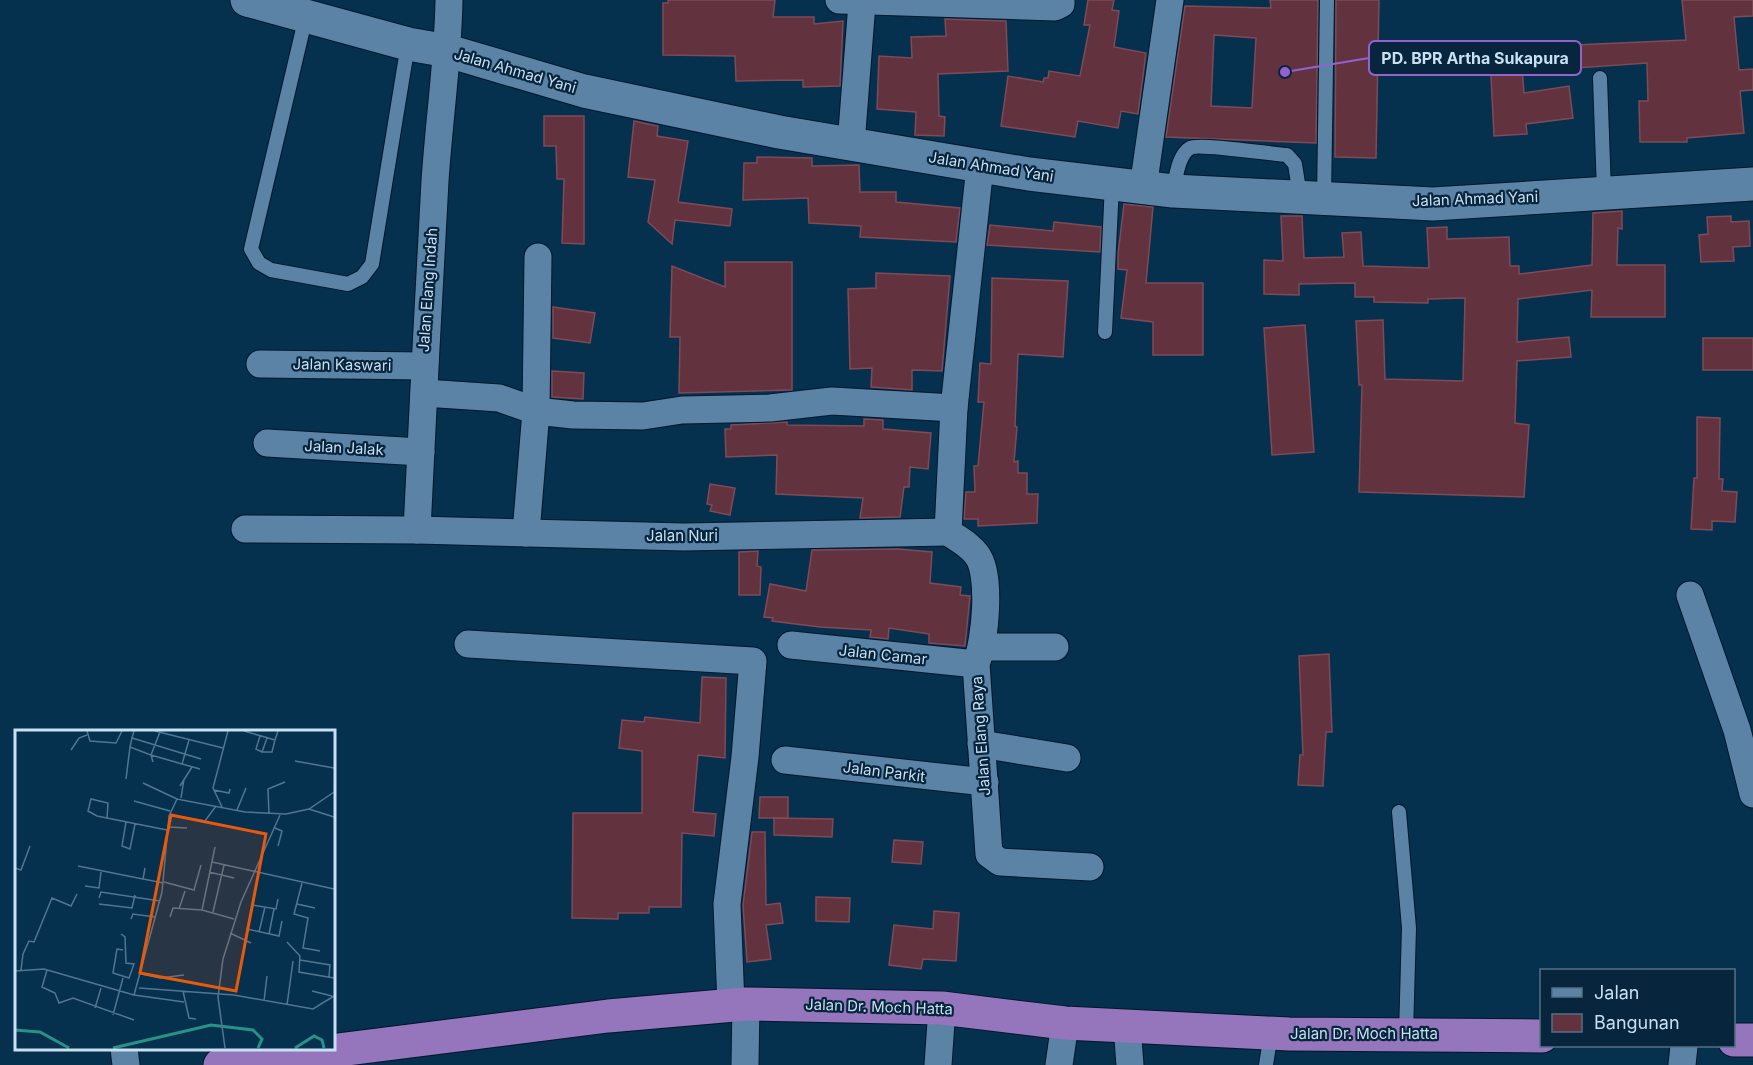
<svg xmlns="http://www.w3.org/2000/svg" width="1753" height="1065" font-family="Inter,sans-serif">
<rect width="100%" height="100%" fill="#05304e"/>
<g fill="#62333f" stroke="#7d4b57" stroke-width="1.5" fill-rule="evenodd">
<polygon points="668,0 775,0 773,17 814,17 814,24 843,21 840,86 803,87 803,80 736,81 735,56 663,55 663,3 668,3"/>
<polygon points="1088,0 1114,0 1112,10 1119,11 1114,47 1146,53 1138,114 1121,111 1118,128 1078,121 1075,137 1001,126 1008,76 1043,82 1044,78 1048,78 1049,71 1080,76 1090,25 1084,25"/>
<path d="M 1270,0 L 1318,0 L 1316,143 L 1166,137 L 1185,6 L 1271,8 ZM 1214,35 L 1256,38 L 1252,108 L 1211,106 Z"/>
<polygon points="1336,0 1379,0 1376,158 1335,157"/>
<polygon points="1682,0 1753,0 1753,16 1734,17 1739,70 1753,69 1753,90 1740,91 1744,133 1687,138 1687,142 1640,142 1639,101 1648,101 1647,63 1576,68 1575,45 1686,40"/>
<polygon points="945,19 1006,21 1008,71 938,74 939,116 945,117 944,136 915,135 916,112 877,109 879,56 912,58 911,37 946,36"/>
<polygon points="1521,55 1524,93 1569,86 1573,118 1526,124 1527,134 1494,136 1490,57"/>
<polygon points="544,116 584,116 584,244 562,243 564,179 557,179 556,146 544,146"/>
<polygon points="634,121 658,126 657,136 688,141 678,202 732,209 730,226 675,220 672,244 648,222 655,180 628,177"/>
<polygon points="757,157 812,158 812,166 859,165 860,192 896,192 896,202 960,208 956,242 860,237 861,226 809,223 808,198 743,200 744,163 757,163"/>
<polygon points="1124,204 1153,207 1146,283 1203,283 1203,355 1153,355 1153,322 1121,318 1127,270 1118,269 1118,254"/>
<polygon points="1622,211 1622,229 1618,228 1617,265 1665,265 1665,317 1591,317 1592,290 1518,299 1517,342 1569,337 1571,357 1517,361 1515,423 1529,425 1524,497 1359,492 1362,385 1359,385 1356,321 1383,320 1385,379 1463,381 1465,298 1428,299 1428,303 1374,302 1374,297 1355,297 1355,283 1299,284 1299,295 1264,294 1264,260 1283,261 1281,216 1302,216 1304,258 1344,257 1342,233 1361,232 1363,266 1429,268 1427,228 1447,227 1447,239 1509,237 1510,266 1519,266 1519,274 1592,265 1593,213"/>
<polygon points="1731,216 1731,222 1749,221 1750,246 1733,247 1734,261 1701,262 1699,235 1708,234 1707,217"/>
<polygon points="1054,222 1101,227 1100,252 987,245 990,225 1053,231"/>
<polygon points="725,262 792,262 792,390 679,393 680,337 670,337 672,266 725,287"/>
<polygon points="876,273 950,276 942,371 912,370 912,390 871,387 872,368 850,369 848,289 876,288"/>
<polygon points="992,278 1068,281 1063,357 1018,354 1015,426 1017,427 1014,462 1018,461 1018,473 1027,473 1027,494 1038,494 1037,523 978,526 978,519 964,519 966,492 975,492 974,466 978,466 984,402 978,402 980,363 991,364"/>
<polygon points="553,307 595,313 590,343 553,338"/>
<polygon points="1305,325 1314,452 1272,455 1264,328"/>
<rect x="1703" y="338" width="50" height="32"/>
<polygon points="552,371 584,373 583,399 552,397"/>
<polygon points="1697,417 1720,418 1719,479 1723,479 1722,491 1737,492 1735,522 1712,521 1712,530 1691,529 1694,478 1697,478"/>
<polygon points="864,419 883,420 883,429 931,433 928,469 910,467 909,487 904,487 900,517 860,518 863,498 776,494 777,455 726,457 725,429 731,429 731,425 787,422 787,425 864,426"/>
<polygon points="710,484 735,488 730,515 710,511 712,505 707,504"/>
<polygon points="898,549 932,552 930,583 961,587 960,595 970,596 965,646 929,643 929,634 889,628 888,639 870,637 871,630 820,627 772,621 773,618 764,617 770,584 806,591 812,550"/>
<polygon points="758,551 757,566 761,567 760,595 739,595 739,552"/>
<polygon points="1329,654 1332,732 1326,732 1323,786 1298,785 1300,755 1303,755 1299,656"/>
<polygon points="702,677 726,678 725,758 698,755 693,812 716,814 714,836 682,833 681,907 649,907 649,913 618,913 618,919 572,918 573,813 642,813 642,751 619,748 622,720 644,722 645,717 700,723"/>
<polygon points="760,797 788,797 788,818 759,818"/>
<polygon points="774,818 833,819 832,837 774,835"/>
<polygon points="752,832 765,832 766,905 780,903 783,923 766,925 771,959 747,962 743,905"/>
<polygon points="894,840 923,842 921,864 892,862"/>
<polygon points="816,897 850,898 849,922 816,921"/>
<polygon points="934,911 959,913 956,961 923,959 921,969 889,965 894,925 933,929"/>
</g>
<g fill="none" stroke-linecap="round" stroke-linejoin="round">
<defs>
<g id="lane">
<polyline points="306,16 251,249 259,263 271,270 348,284 362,277 372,264 408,44"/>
<polyline points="1600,78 1604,192"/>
<path d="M 1173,190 C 1176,178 1178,155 1190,148 C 1198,143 1272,154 1287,155 L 1295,164 L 1300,196"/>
<polyline points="1324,199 1327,0"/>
<polyline points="1105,332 1112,184"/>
<polyline points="1399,812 1409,928 1406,1034"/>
<polyline points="1266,1065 1271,1033"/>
</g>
<g id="street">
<polyline points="839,0 1055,7 1061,4 1061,0"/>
<polyline points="851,144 862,3"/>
<polyline points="1143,188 1170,0"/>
<polyline points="260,364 424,366"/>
<polyline points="424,393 499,398 536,411 573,415 643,416 682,410 770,408 832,401 954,408"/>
<polyline points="267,443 421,452"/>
<polyline points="245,529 417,530 684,537 948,532"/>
<path d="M 417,530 C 423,414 428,297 435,181 C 439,120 448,61 449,0"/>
<path d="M 948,532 C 958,539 970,545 977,555 C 992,575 985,642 976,664 L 989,854 L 1000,862 L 1090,867"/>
<polyline points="948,532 954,408 980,166"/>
<polyline points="526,533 536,411 538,257"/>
<polyline points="1690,595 1737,730 1753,794"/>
<polyline points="468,644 753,661 745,757 727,904 731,1005"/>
<polyline points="791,645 976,664"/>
<polyline points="982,647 1055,647"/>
<polyline points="981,744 1067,758"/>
<polyline points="785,760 985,782"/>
<polyline points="1127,1026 1130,1065"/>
<polyline points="124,1048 126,1065"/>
<polyline points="745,1065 746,1004"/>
<polyline points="938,1065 942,1008"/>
<polyline points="1059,1065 1065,1023"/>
<polyline points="1682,1065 1684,1046"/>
</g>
<polyline id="secondary" points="247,0 408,44 448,51 584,91 779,132 1029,174 1173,191 1433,204 1753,184"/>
<g id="highway">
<polyline points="1734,1040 1753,1040"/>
<polyline points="220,1065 608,1016 746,1004 942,1008 1065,1023 1289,1034 1542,1036"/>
</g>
</defs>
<use href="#lane" stroke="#00172d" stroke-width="16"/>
<use href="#street" stroke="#00172d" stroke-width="29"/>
<use href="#secondary" stroke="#00172d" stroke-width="35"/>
<use href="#highway" stroke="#00172d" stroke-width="35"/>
<use href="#lane" stroke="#5a83a5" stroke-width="14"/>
<use href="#street" stroke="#5a83a5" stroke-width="27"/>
<use href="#secondary" stroke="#5a83a5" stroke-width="33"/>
<use href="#highway" stroke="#9575bc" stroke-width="33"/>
</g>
<g text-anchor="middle" stroke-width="4.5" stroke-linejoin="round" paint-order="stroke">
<g font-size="15" fill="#c9dff2" stroke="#07263d">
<text transform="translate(515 71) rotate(16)" y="5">Jalan Ahmad Yani</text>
<text transform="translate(991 167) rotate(9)" y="5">Jalan Ahmad Yani</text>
<text transform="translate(1475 199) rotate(-2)" y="5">Jalan Ahmad Yani</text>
<text transform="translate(428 290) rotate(-86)" y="5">Jalan Elang Indah</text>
<text transform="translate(342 365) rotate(1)" y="5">Jalan Kaswari</text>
<text transform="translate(344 448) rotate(3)" y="5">Jalan Jalak</text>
<text x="682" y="541">Jalan Nuri</text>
<text transform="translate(883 655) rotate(6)" y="5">Jalan Camar</text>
<text transform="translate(981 736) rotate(-94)" y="5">Jalan Elang Raya</text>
<text transform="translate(884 772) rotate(7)" y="5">Jalan Parkit</text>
<text transform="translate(879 1007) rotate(2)" y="5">Jalan Dr. Moch Hatta</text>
<text x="1364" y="1039">Jalan Dr. Moch Hatta</text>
</g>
</g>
<g transform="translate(15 730)">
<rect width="320" height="320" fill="#05304e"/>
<path fill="none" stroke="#289286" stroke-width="3" d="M 0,300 L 25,302 L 54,318M 98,318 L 196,295 L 238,300 L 247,309 L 243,318M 280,318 L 299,306 L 307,310 L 309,318"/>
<path fill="none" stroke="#537690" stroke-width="1.5" d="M 72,1 L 75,11 L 101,13 L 107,1M 119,1 L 117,8 L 186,29M 140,1 L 208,18M 229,1 L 260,10 L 263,1M 145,2 L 136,25 L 167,34M 245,6 L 241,19 L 247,22M 117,8 L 115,17 L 136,25 L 138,32M 252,8 L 247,22 L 257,22 L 260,10M 174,10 L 167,34 L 185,39M 56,20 L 64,8 L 72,5M 280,31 L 319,38M 111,49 L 115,17M 128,53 L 162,69M 165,56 L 177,37M 199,60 L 214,63 L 215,59M 166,68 L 169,49M 119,71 L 155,81M 207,77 L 198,58 L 213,1M 294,79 L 319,87M 222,80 L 231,58M 254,84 L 253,59 L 270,52M 154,85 L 190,91 L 201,76M 92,88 L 93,73 L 76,69 L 73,81 L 82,86 L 152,100M 111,92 L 107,116 L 115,119 L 120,94M 153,97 L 172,98M 260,98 L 267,101 L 263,116M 197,132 L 319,159M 63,136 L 128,149M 0,138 L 6,140 L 15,116M 130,138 L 128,149 L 148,153M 194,142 L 219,148M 149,152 L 179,160 L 186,135M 287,153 L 279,184 L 293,188 L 288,218 L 305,221M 70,156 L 84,158 L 86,142M 84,168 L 86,162 L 145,171M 263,169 L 261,179 L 238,175 L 232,199 L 264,206 L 267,191M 84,174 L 117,178 L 120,165M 282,174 L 300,178M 164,179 L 170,161M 187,180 L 200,117M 198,182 L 209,135M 155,187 L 158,178 L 187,180 L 219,189M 116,189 L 118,184 L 140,187M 244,202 L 250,177M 215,203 L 236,213M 106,204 L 110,207 L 111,233 L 119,234 L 114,248 L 98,243 L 102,219 L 108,220M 254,204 L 259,179M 272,212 L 285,226 L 284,242 L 319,248M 285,230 L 315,235 L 314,247M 6,240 L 8,224 L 14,211 L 19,212 L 37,168 L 56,176 L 62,164M 32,240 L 27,257 L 40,263 L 44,273 L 58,268 L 119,290M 0,241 L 29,239 L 119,265 L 147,162 L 154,86 L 162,69 L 230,82 L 271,84 L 294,79 L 319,62M 127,244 L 145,248 L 169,245M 124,258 L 219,265 L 298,279 L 319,266M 168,261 L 174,288 L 181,289M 297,261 L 317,266M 119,265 L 169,272M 249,271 L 252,246M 272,275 L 278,231M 80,278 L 86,258M 98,285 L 108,248M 210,318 L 203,267 L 208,229 L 226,172 L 265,85"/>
<path fill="#e8590c" fill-opacity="0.15" stroke="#e8590c" stroke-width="3" d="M 156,85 L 251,104 L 221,261 L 125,243 Z"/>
<rect width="320" height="320" fill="none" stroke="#c9dff2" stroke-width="3"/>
</g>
<path fill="none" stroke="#9262ce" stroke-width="2" d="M1285 72L1369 58"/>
<circle fill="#9262ce" stroke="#07263d" stroke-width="2" cx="1285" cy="72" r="6"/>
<rect fill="#07263d" stroke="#9262ce" stroke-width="2" x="1369" y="41" width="212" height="34" rx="6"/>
<g font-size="16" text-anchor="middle" font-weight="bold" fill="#c9dff2">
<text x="1475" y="64">PD. BPR Artha Sukapura</text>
</g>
<rect x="1540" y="969" width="195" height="78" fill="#07263d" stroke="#557085" stroke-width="1.5"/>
<rect x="1552" y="988" width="30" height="9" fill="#5a83a5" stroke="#557085" stroke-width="1.5"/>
<text x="1594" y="999" font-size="18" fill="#c9dff2">Jalan</text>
<rect x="1552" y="1014" width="30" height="18" fill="#62333f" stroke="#557085" stroke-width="1.5"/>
<text x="1594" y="1029" font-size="18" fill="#c9dff2">Bangunan</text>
</svg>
